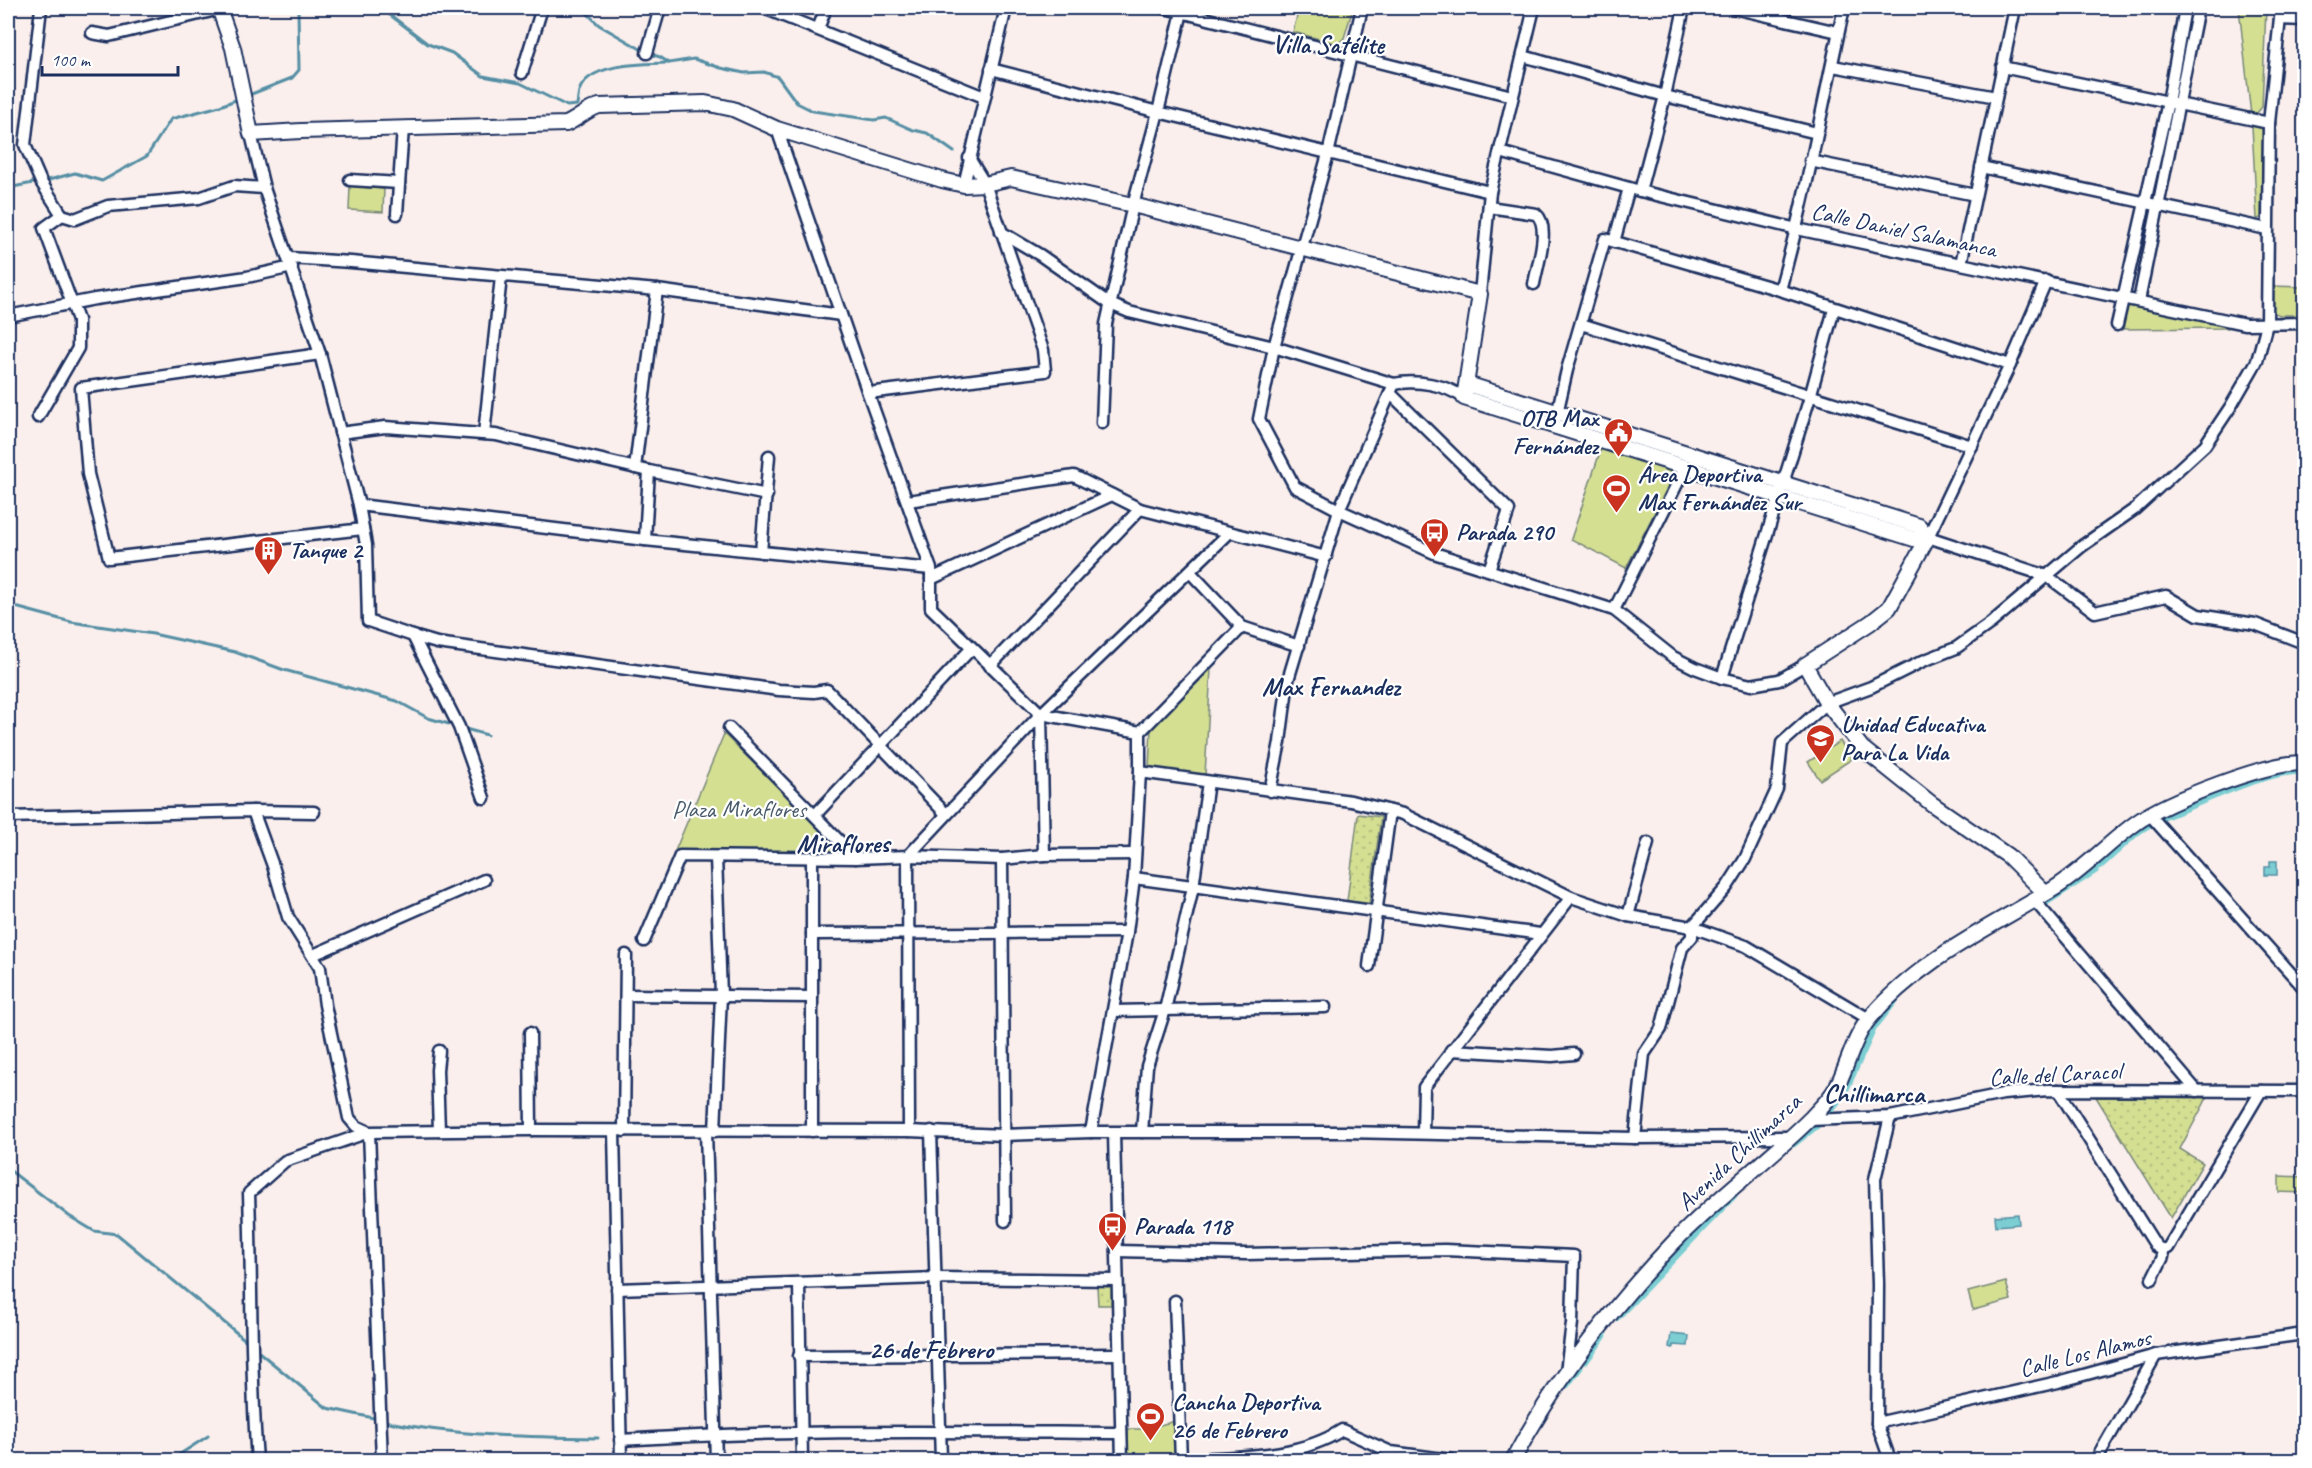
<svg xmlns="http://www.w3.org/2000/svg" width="2312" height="1468" font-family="Caveat,sans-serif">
<defs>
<pattern id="grass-dots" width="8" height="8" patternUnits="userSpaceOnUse" patternTransform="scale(1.5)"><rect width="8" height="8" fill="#d4df92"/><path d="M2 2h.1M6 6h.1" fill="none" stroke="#b5c080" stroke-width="1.8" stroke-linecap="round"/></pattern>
</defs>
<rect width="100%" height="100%" fill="#faefec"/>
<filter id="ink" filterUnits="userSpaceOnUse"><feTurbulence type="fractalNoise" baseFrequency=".0167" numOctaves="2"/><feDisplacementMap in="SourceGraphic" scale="12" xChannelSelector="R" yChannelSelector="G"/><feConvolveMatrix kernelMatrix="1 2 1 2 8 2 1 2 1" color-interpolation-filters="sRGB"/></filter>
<g filter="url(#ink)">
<g fill="url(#grass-dots)" stroke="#788778" stroke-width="1.5">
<polygon points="1358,814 1381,817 1369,904 1347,901"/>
<polygon points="2096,1097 2207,1098 2180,1149 2203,1163 2171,1218"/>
<polygon points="1112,1284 1111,1305 1098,1305 1097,1285"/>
</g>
<g fill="#d4df92" stroke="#788778" stroke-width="1.5">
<polygon points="1299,8 1353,8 1344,38 1338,44 1293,32"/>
<polygon points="2239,8 2266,8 2262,107 2256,114 2251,115"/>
<polygon points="2252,126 2263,129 2261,218 2257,219"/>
<polygon points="350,186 384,189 383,212 349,210"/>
<polygon points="2272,286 2304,287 2304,315 2280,315 2272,312"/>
<polygon points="2128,305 2229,324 2228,328 2122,329"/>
<polygon points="1602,446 1677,469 1626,568 1571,539"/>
<polygon points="1211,669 1205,775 1149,767 1151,729"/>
<polygon points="724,734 844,852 675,851"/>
<polygon points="1840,741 1852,759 1820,780 1808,762"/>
<polygon points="2279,1176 2304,1177 2304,1193 2279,1192"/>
<polygon points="2006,1282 2011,1300 1973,1310 1968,1292"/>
<polygon points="1175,1421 1176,1454 1127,1460 1126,1429 1145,1429"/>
</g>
<g fill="#7cced3" stroke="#558ea4" stroke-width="1.5">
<polygon points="2270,861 2277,861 2277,875 2265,875 2265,867 2270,867"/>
<polygon points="2018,1214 2019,1224 1996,1226 1995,1216"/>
<polygon points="1671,1334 1689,1336 1688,1346 1673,1345 1673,1348 1669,1347"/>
</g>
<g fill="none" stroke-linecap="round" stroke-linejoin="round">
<g stroke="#558ea4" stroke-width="3">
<path d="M 381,8 L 428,44 L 452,53 L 483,76 L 520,83 L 567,106 L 577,105 C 578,100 578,95 579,91 C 589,62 645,64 669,63"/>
<polyline points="582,8 599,25 644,51"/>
<polyline points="650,54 660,57 669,63 694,59 721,68 744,73 764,72 778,77 797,103 813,111 874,120 886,118 913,130 927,133 954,152"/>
<polyline points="249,95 292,78 299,70 298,8"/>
<polyline points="45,181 75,173 102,181 147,156 171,119 220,106 238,99"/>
<polyline points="8,188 38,182"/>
<polyline points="8,605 71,622 153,634 235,652 284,670 397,701 428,718 456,726"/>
<polyline points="462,728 487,735"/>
<polyline points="8,1169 69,1216 94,1231 117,1234 249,1343"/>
<polyline points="254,1348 327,1408 378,1419"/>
<path d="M 384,1421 C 454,1436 527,1437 598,1438"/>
<polyline points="171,1460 208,1436"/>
</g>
<g stroke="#7cced3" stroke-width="9">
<path d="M 2163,816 C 2200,802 2266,769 2304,770"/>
<polyline points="2046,901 2094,870 2137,831 2148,824"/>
<polyline points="1827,1112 1843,1093 1873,1027 1895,999"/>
<polyline points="1793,1143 1817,1124"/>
<polyline points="1616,1317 1733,1195"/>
<polyline points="1585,1360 1603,1335"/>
<polyline points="1566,1384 1579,1367"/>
</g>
<defs>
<g id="street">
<polyline points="764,8 984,97"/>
<polyline points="1165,8 1512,96"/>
<polyline points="1362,8 1328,154 1274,347 1259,419 1295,487 1339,510 1434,553 1614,610 1673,657 1695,668 1722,678 1751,685 1779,680 1805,665"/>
<polyline points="1733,8 1838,32"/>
<polyline points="2280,19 2304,20"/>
<polyline points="818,29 826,8"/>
<polyline points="92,33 109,36 220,9"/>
<polyline points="647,53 660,8"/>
<polyline points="1523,56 1665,96 1817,133"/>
<polyline points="1833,66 1996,97"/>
<polyline points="2002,67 2269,123"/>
<polyline points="991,69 1158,112 1490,192"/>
<polyline points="522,73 542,8"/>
<polyline points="777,129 868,393 931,569 931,608 1041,714 1044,855"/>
<polyline points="251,134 264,188 320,354 359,505 366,545 368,621 413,636"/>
<polyline points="1500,152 1640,191 1797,229 1961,264 2245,324 2304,323"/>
<polyline points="1810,161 1975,195"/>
<polyline points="1981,167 2267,229"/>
<polyline points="350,180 399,183"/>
<polyline points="964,185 1006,8"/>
<polyline points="1640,191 1665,96 1684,8"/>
<path d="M 1489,207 L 1536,214 C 1551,226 1537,266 1534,284"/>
<polyline points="397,214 403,128"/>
<polyline points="62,215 75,219 108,206 199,198 234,186 264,188"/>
<path d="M 1001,232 L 1040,255 L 1110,304 L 1129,312 L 1274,347 L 1394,384 C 1416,379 1447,385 1464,398"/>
<polyline points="1614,242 1629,188"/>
<polyline points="289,258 351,262 657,290 841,315"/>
<polyline points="1961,264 2015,8"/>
<polyline points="2046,281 2010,365 1928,537 2047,576 2095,612 2166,596 2198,615 2255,624 2304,643"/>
<path d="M 1780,290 C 1806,197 1823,102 1844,8"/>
<polyline points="1480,294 1490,192 1534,8"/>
<polyline points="2139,301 2198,8"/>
<polyline points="8,316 95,299 247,277 292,267"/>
<polyline points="1581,324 1972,446"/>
<polyline points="2117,325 2168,102 2185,8"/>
<polyline points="320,354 81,388 88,474 109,558 363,529"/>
<polyline points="868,393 1045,371 1043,350 985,184 969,158"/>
<polyline points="1390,393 1509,510 1489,570"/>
<polyline points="38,417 78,348 78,320 44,228 62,215 41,182 25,145 41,8"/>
<polyline points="1556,418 1567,370 1605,239 1780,290 2010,365"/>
<polyline points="1102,423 1106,324 1133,205 1158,112 1182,12"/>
<polyline points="340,433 385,427 496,435 649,471 767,495"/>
<polyline points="484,434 501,277"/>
<polyline points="635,468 657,290"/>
<polyline points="908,501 1074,476 1140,509 1326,557"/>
<polyline points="359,505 645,540 931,569"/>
<polyline points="645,540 649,471"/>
<polyline points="761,552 769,456"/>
<polyline points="1190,572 1242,627 1299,646"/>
<polyline points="931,579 1112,495"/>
<polyline points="1614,610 1685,468"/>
<polyline points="1242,627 1140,732 1140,772 1351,801 1403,814 1571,897 1628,916 1692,927 1746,946 1869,1019"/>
<polyline points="990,666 1140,509"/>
<polyline points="1722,678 1810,397 1834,309"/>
<polyline points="1041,714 1140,732"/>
<polyline points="729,728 856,858"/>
<polyline points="1270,791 1280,742 1288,680 1339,510 1394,384"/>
<polyline points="484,798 459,727 413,636 437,643 779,690 814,692 827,690 946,814"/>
<polyline points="253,811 273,866 288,917 320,968 325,1005 349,1118 356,1126 369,1132 531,1130 909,1131 1003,1135 1091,1132 1345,1132 1635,1138 1790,1137"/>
<polyline points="815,815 971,649"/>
<polyline points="2150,815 2304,988"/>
<polyline points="8,817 253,811 314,812"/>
<polyline points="812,857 812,1131"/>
<polyline points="1002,859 1005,1221"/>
<polyline points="1134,878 1540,934"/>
<polyline points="2034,900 2197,1091"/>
<polyline points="1628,916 1648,843"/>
<polyline points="812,934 1127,932"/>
<polyline points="644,941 680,856 856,858 908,856 1002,859 1044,855 1135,854"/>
<polyline points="313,955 484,880"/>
<polyline points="1369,966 1390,811"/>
<polyline points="626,995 812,997"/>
<polyline points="1113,1011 1325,1007"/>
<polyline points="530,1033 531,1130"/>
<polyline points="1451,1050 1552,1056 1574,1054"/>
<polyline points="2058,1090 2156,1246 2162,1250"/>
<polyline points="1809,1120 1890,1117 2003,1094 2048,1090 2304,1091"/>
<polyline points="439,1131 437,1070 439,1051"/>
<polyline points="614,1131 621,1460"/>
<polyline points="624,1131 626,955"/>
<polyline points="706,1131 716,1460"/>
<polyline points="715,1131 721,995 716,857"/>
<polyline points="909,1131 908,856 1041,714 1229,533"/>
<polyline points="931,1131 941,1460"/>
<polyline points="1091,1132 1127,932 1134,878 1140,772"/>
<polyline points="1142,1132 1147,1066 1165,1010 1193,887 1208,782"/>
<polyline points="1114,1133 1122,1460"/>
<polyline points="1423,1133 1424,1087 1571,897"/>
<polyline points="1635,1138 1644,1054 1661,1029 1682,948 1692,937 1692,927 1727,887 1745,859 1777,789 1782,743 1827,703 1871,687 1923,661 1956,648 1991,623 2082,546 2135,509 2205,445 2231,406 2257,361 2267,324 2269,123 2281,8"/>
<polyline points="2162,1250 2168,1248 2261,1091"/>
<polyline points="1117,1251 1246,1254 1445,1250 1574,1256 1572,1323 1566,1372"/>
<polyline points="2152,1279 2163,1257 2162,1250"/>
<polyline points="799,1284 802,1460"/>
<polyline points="617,1289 937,1278 1117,1280"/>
<polyline points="1175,1301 1181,1460"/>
<polyline points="799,1356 1119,1354"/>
<polyline points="1877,1423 2058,1382 2156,1355 2304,1334"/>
<path d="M 620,1440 C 787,1429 954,1432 1121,1433"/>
<path d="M 257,1460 C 250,1372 252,1282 249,1193 L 285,1161 L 369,1132 L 382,1460"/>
<path d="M 1177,1460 C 1230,1456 1296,1460 1342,1430 L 1391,1452 L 1451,1460"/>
<polyline points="1890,1460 1877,1423 1878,1285 1875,1179 1890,1117"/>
<polyline points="2096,1460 2156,1355"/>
</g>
<g id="secondary">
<path d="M 219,8 L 233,48 L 251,134 L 301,131 L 566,124 C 578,119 586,110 599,106 L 705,103 L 733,109 L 777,129 L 942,180 L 964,185 L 985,184 L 1011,178 L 1133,205 L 1480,294 L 1464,398 L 1914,539 L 1928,537"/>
<polyline points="1467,384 1919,526 1928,537"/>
<polyline points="1928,537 1889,608 1870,623 1805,665 1827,703 1862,748 1932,804 2008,856 2045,893"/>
<path d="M 1513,1460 C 1555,1381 1612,1307 1674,1242 C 1717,1197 1768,1161 1812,1117 C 1820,1108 1830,1099 1836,1088 C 1848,1066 1853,1038 1869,1019 C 1919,959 1990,928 2055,888 C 2085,869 2108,843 2136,823 C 2166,801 2268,762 2304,763"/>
</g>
</defs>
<use href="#street" stroke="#1b2f5e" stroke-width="15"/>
<use href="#secondary" stroke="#1b2f5e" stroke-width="18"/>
<use href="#street" stroke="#fff" stroke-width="10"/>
<use href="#secondary" stroke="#fff" stroke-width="14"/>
</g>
</g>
<defs>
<symbol id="civic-pin" viewBox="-11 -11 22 30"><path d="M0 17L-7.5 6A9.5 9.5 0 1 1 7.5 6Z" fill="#c8321e" stroke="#fff"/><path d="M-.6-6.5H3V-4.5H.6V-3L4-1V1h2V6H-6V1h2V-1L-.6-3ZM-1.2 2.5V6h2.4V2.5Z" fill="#fff"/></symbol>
<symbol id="stadium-pin" viewBox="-11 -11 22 30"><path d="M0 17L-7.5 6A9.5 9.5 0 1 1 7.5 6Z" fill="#c8321e" stroke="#fff"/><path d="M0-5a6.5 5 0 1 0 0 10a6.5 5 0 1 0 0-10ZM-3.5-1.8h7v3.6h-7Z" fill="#fff"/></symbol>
<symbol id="bus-pin" viewBox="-11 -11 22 30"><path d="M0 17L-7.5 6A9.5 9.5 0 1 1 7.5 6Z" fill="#c8321e" stroke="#fff"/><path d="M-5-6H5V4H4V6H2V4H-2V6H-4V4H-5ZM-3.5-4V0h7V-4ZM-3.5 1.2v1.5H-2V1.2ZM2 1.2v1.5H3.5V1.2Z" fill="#fff"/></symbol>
<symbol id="building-pin" viewBox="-11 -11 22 30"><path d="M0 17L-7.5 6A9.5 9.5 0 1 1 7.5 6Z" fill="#c8321e" stroke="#fff"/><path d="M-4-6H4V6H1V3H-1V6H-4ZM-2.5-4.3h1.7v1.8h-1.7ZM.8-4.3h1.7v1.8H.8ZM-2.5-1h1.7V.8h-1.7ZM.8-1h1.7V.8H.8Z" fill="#fff"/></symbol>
<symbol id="school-pin" viewBox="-11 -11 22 30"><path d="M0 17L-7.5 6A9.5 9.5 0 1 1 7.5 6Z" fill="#c8321e" stroke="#fff"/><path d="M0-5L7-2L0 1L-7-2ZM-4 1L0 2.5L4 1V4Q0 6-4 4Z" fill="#fff"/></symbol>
</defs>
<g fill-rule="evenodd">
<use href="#civic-pin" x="1602" y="416" width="33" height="45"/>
<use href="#stadium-pin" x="1600" y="472" width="33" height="45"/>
<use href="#bus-pin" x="1418" y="516" width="33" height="45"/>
<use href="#building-pin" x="252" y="534" width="33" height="45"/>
<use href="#school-pin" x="1804" y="722" width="33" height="45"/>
<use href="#bus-pin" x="1096" y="1210" width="33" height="45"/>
<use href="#stadium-pin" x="1134" y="1400" width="33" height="45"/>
</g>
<g text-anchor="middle" stroke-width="4.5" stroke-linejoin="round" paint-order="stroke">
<g font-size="24" fill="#1b2f5e" stroke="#fff">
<text transform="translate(1904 230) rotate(12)" y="8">Calle Daniel Salamanca</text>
<text transform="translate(2055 1074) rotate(-3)" y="8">Calle del Caracol</text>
<text transform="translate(1739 1152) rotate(-43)" y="8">Avenida Chillimarca</text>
<text transform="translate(2085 1353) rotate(-14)" y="8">Calle Los Alamos</text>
</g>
<g font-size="24" font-weight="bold" fill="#1b2f5e" stroke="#fff" text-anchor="start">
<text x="1598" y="426" text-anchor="end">OTB Max<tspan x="1598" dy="28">Fernández</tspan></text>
<text x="1638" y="482">Área Deportiva<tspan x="1638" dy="28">Max Fernández Sur</tspan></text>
<text x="1456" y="540">Parada 290</text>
<text x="289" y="558">Tanque 2</text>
<text x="1841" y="732">Unidad Educativa<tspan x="1841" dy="28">Para La Vida</tspan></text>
<text x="1134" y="1234">Parada 118</text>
<text x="1172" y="1410">Cancha Deportiva<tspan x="1172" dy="28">26 de Febrero</tspan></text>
</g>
<g font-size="24" fill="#495b6b" stroke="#fff">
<text x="739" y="817">Plaza Miraflores</text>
</g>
<g font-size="26" font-weight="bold" fill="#1b2f5e" stroke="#fff">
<text x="1328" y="53">Villa Satélite</text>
<text x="1331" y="695">Max Fernandez</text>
<text x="843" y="852">Miraflores</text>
<text x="1874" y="1102">Chillimarca</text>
<text x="931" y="1358">26 de Febrero</text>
</g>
</g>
<rect width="2312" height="1468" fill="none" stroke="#fff" stroke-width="30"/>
<rect x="15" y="15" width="2282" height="1438" fill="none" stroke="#1b2f5e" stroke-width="2" filter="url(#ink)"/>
<path d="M42 66v9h136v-9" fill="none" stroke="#1b2f5e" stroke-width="3"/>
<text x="51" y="66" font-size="18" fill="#1b2f5e" stroke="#ffffff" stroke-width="4.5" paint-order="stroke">100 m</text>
</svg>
